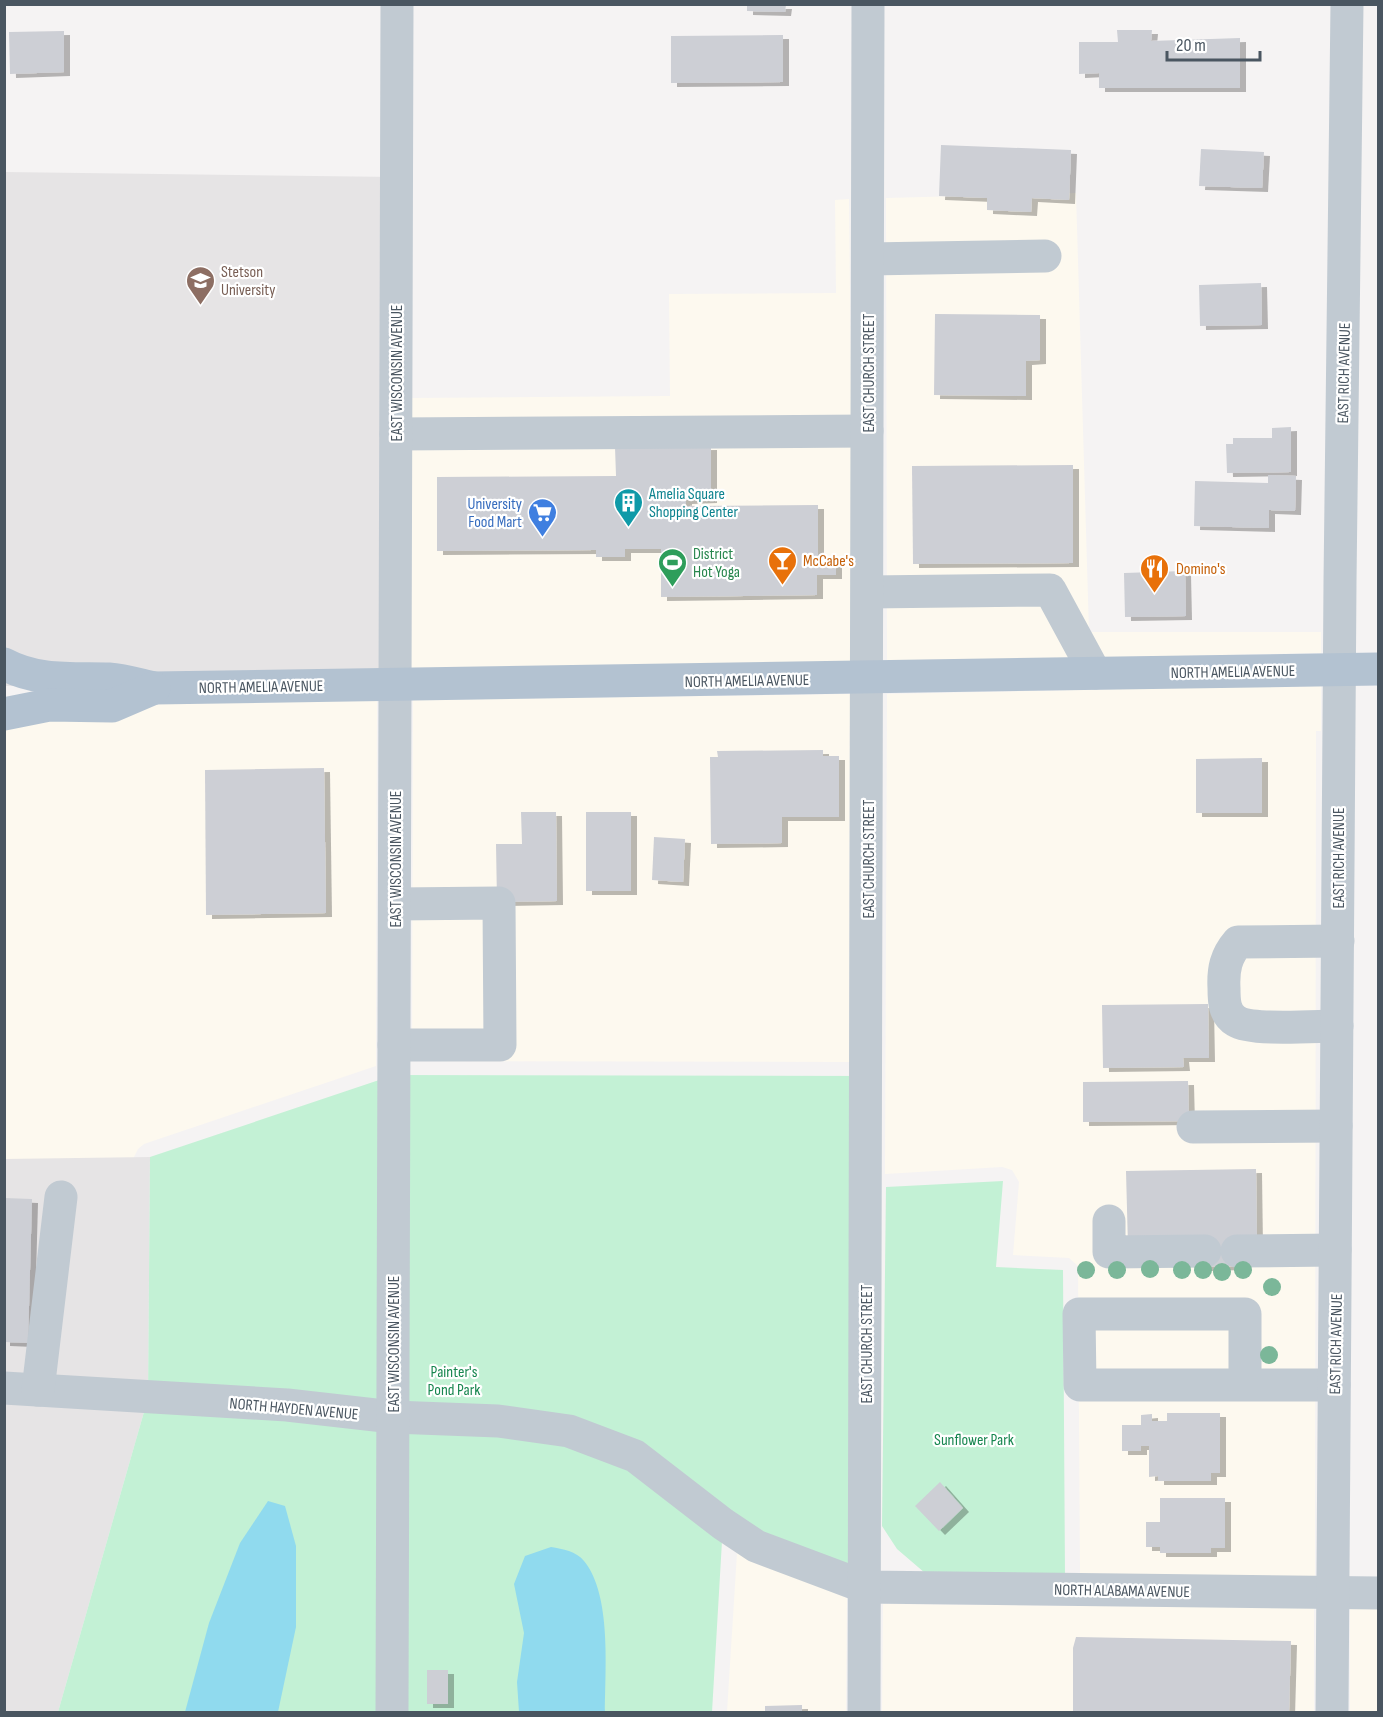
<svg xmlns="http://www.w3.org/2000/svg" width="1383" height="1717" font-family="'Sofia Sans Condensed',sans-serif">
<defs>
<filter id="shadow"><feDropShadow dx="6" dy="4" stdDeviation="0" flood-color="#0004"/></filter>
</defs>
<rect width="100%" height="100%" fill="#f5f3f3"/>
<g fill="#fdf9ef">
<polygon points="1076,193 1089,632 1321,632 1321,653 887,662 886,198"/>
<polygon points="849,199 854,666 411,670 409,398 670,396 669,294 836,293 835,200"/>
<polygon points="1321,685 1321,731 1316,731 1315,1577 1080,1574 1078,1266 1069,1258 1013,1255 1019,1182 1012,1170 1002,1167 885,1174 887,694"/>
<polygon points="850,694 849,1062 412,1061 413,700"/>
<polygon points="377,700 376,1066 144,1144 138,1149 134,1157 133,1381 5,1373 4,705"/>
<polygon points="737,1553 847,1598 846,1712 727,1712"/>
<polygon points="883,1604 1314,1608 1314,1712 882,1712"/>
<rect x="1350" y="1609" width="28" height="103"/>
</g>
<g fill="#e6e4e5">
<polygon points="5,172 396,177 395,684 5,686"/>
<polygon points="150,1157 148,1398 58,1712 5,1712 4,1159"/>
</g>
<g fill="#c3f1d5">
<polygon points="394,1075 867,1076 865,1587 723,1524 712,1712 58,1712 148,1398 150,1157"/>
<polygon points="1003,1181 996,1267 1063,1270 1065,1575 925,1573 897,1549 882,1526 886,1187"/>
</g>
<g fill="#90daee">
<polygon points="268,1501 285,1506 296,1546 296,1627 278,1712 185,1712 209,1623 240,1543"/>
<path d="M 551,1547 C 563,1549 576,1551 584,1561 C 612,1595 605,1671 605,1712 L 519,1712 L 517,1682 L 524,1633 L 514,1584 L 525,1556 Z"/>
</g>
<g fill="#cdcfd5" filter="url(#shadow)">
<polygon points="747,5 786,5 785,12 747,11"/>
<polygon points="1117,30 1152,30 1151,41 1240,38 1240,88 1099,88 1099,73 1079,74 1079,42 1118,42"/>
<polygon points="64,31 64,72 10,74 9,32"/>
<polygon points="783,35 783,82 671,83 671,36"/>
<polygon points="941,145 1071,150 1069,200 1032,198 1031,212 987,210 987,198 939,196"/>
<polygon points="1201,149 1264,152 1262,188 1199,186"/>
<polygon points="1261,283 1262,325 1200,326 1199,285"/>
<polygon points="935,314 1040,315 1040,360 1026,361 1026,396 934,395"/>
<polygon points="1291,427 1291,472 1227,473 1226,444 1233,444 1233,438 1272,438 1272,428"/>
<polygon points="711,446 711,499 686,500 686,506 818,505 818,557 836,557 836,575 817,575 817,595 661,597 661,549 625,549 625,557 596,557 596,550 437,551 437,477 616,476 615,447"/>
<polygon points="1073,465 1073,563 913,564 912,466"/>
<polygon points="1268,475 1296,476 1295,511 1269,510 1269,528 1194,526 1195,481 1268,483"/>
<polygon points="1185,571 1186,616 1125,617 1124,573"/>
<polygon points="823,750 823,756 839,756 839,817 782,817 782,843 711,844 710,757 718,757 717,751"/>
<polygon points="1262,758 1262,813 1196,813 1196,759"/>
<polygon points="324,768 326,913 206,915 205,770"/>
<polygon points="521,812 556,812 557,901 497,902 496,844 522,844"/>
<rect x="586" y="812" width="45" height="79"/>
<polygon points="654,837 685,839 683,882 652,880"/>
<polygon points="1208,1004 1209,1058 1183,1058 1184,1067 1103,1068 1102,1005"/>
<polygon points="1188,1081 1189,1121 1083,1122 1083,1082"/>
<polygon points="1256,1169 1257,1245 1237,1266 1205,1267 1128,1247 1126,1171"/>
<polygon points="4,1198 32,1199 28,1343 4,1342"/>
<polygon points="1167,1413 1220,1413 1220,1473 1211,1473 1211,1481 1158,1481 1158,1476 1149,1477 1149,1446 1141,1446 1141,1451 1122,1451 1122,1425 1141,1425 1141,1415 1152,1414 1152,1421 1167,1421"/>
<polygon points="940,1482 963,1508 939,1531 915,1506"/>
<polygon points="1160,1498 1225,1498 1225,1548 1211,1548 1211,1553 1160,1553 1160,1547 1146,1547 1146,1522 1160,1522"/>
<polygon points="1076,1637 1291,1641 1289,1712 1073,1712 1073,1648"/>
<rect x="427" y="1670" width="21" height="34"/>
<polygon points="802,1705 802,1712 765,1712 765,1706"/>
</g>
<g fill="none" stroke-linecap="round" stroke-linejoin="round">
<g stroke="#c1cad2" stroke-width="33">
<polyline points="868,259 1045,256"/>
<polyline points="396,434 867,431"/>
<polyline points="868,592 1050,590 1095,673"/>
<path d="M 1337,1026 C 1316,1026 1251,1031 1236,1021 C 1224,1014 1224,1000 1224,988 C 1223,969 1226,956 1238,942 L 1338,941"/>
<polyline points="394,1045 500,1045 499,903 395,904"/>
<polyline points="1193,1127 1336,1126"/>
<polyline points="1109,1221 1109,1252 1205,1251"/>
<polyline points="1237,1251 1335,1250"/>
<polyline points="1245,1385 1245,1314 1079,1314 1080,1385 1334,1385"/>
<polyline points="4,1388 287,1405 393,1417 498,1421 569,1431 635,1456 723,1524 756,1546 865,1587 1378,1593"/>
<polyline points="38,1390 61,1197"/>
<polyline points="392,1712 397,4"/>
<polyline points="864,1712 868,4"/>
<polyline points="1332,1712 1340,582 1347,4"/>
</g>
<g stroke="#b3c2d1" stroke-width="33">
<path d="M 4,664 C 37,682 73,678 109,679 C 124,680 140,685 154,688 L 1378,669"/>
<polyline points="4,714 49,705 112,706 154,688"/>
</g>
</g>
<g fill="#7bb799">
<circle cx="1150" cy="1269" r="9"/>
<circle cx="1086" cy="1270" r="9"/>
<circle cx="1117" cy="1270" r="9"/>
<circle cx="1182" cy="1270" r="9"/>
<circle cx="1203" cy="1270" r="9"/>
<circle cx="1243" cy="1270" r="9"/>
<circle cx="1222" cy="1272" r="9"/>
<circle cx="1272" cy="1287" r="9"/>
<circle cx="1269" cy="1355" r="9"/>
</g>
<defs>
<symbol id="university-pin" viewBox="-11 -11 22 30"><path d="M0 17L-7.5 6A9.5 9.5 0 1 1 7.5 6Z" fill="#8d6e63" stroke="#fff"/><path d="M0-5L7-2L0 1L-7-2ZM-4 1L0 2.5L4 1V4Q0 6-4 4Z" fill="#fff"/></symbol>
<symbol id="building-pin" viewBox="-11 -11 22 30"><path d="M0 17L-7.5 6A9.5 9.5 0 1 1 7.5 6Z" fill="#0f9aa8" stroke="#fff"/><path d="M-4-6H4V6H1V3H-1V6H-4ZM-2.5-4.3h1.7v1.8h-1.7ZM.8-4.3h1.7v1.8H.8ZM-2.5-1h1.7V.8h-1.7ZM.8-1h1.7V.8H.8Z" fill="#fff"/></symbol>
<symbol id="supermarket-pin" viewBox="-11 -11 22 30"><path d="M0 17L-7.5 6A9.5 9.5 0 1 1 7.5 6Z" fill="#3f7fe0" stroke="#fff"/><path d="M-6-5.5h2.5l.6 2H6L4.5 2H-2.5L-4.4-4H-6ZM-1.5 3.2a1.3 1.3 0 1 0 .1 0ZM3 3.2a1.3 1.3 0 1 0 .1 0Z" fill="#fff"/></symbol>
<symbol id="bar-pin" viewBox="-11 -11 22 30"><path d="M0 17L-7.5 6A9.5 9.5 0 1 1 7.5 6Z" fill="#e8710a" stroke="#fff"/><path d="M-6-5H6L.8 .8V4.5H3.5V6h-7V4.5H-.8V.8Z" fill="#fff"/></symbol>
<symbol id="stadium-pin" viewBox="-11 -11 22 30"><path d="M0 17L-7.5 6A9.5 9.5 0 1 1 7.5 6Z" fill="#2e9e5b" stroke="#fff"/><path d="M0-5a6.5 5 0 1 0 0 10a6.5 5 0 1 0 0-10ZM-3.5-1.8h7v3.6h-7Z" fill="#fff"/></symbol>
<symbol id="restaurant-pin" viewBox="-11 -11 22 30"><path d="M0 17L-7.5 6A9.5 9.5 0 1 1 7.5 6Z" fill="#e8710a" stroke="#fff"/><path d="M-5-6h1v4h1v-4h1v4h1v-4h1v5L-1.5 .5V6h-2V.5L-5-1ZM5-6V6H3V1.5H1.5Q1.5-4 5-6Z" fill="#fff"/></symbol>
</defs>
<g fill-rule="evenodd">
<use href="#university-pin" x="184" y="264" width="33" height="45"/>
<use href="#building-pin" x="612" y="486" width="33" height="45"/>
<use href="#supermarket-pin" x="526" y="496" width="33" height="45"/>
<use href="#bar-pin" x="766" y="544" width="33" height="45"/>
<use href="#stadium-pin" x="656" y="546" width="33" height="45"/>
<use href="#restaurant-pin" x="1138" y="552" width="33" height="45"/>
</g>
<g text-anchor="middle" stroke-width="4.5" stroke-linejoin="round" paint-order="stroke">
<g font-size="16" fill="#785e54" stroke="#fff" text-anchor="start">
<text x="221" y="277">Stetson<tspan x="221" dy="18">University</tspan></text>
</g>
<g font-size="16" fill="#4a5661" stroke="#fff">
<text transform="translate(396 373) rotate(-90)" y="6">EAST WISCONSIN AVENUE</text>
<text transform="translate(868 373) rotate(-90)" y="6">EAST CHURCH STREET</text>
<text transform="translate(1343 373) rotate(-89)" y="6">EAST RICH AVENUE</text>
<text transform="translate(1233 671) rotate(-1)" y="6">NORTH AMELIA AVENUE</text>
<text transform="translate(747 680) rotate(-1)" y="6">NORTH AMELIA AVENUE</text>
<text transform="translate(261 686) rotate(-1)" y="6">NORTH AMELIA AVENUE</text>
<text transform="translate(1338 858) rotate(-90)" y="6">EAST RICH AVENUE</text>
<text transform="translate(395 859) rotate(-90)" y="6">EAST WISCONSIN AVENUE</text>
<text transform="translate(868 859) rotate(-90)" y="6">EAST CHURCH STREET</text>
<text transform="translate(393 1344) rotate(-90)" y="6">EAST WISCONSIN AVENUE</text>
<text transform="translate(866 1344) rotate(-90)" y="6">EAST CHURCH STREET</text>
<text transform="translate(1335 1344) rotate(-89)" y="6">EAST RICH AVENUE</text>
<text transform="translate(294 1408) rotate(5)" y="6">NORTH HAYDEN AVENUE</text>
<text transform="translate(1122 1590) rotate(1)" y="6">NORTH ALABAMA AVENUE</text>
</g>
<g font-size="16" fill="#0d838f" stroke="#fff" text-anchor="start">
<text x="649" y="499">Amelia Square<tspan x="649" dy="18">Shopping Center</tspan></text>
</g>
<g font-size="16" fill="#366cbe" stroke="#fff" text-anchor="end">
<text x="522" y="509">University<tspan x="522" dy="18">Food Mart</tspan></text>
</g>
<g font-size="16" fill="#27864d" stroke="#fff" text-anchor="start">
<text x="693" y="559">District<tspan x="693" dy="18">Hot Yoga</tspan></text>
</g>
<g font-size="16" fill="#c56008" stroke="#fff" text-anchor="start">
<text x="803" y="566">McCabe's</text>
<text x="1176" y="574">Domino's</text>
</g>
<g font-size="16" fill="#17864f" stroke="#fff">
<text x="454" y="1377">Painter's<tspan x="454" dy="18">Pond Park</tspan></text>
<text x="974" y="1445">Sunflower Park</text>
</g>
</g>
<rect width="1383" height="1717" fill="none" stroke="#4a5661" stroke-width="12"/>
<path d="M1167 51v9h93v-9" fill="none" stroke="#4a5661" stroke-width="3"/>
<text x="1176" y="51" font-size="18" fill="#4a5661" stroke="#ffffff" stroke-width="4.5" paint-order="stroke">20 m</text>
</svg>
